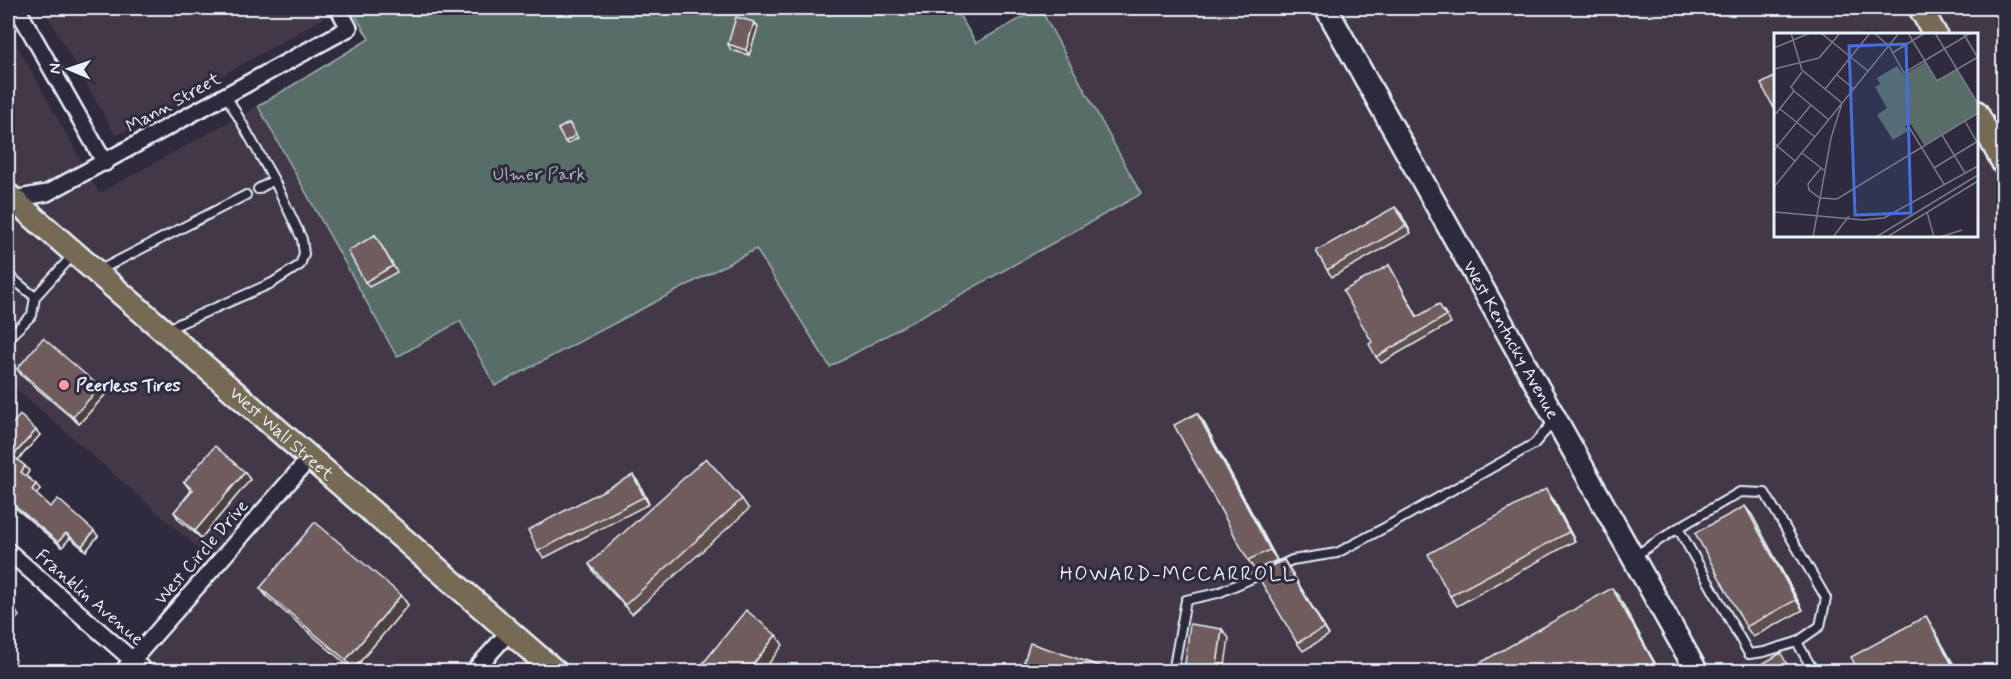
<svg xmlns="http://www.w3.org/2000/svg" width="2011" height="679" font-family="Mynerve,sans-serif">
<rect width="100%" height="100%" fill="#2f2a3d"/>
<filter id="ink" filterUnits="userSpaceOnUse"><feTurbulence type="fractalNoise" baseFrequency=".0167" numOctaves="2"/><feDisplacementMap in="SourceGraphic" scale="12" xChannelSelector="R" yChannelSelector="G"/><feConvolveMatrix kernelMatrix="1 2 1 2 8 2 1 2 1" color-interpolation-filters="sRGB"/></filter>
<g filter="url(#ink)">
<g fill="#423947" fill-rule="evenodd">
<polygon points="43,8 318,8 324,18 116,136"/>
<path d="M 1040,8 L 2003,8 L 2003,671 L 124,671 L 217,565 L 8,381 L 8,29 L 99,193 L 258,106 L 397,357 L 461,321 L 495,386 L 756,249 L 831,367 L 1140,194 ZM 1776,34 L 1976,34 L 1976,236 L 1776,236 Z"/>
</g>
<polygon fill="#586d68" stroke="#a0afb0" stroke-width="1.5" points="351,8 955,8 976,43 1040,8 1141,194 830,367 756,249 495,386 460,321 397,357 258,106 369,39"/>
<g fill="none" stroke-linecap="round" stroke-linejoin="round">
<defs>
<g id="lane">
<polyline points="226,95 274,180 258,189"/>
<polyline points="100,270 246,195"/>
<polyline points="8,275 35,297 73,255"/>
<polyline points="167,329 272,283 300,265 304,254 302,239 274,180"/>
<polyline points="8,338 32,315 35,297"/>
<polyline points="1678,528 1740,492 1765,493 1826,598 1820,626 1797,642"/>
<polyline points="1633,557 1678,528 1749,654 1764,652 1797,642 1814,672"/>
<polyline points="1277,567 1292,560 1337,553 1386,527 1534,444 1554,421"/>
<polyline points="1173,672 1186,600 1218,593 1266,572"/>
</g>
<g id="street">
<polyline points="17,8 105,163"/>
<polyline points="9,203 13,199 47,193 349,28 338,8"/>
<polyline points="8,551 146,672"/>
<polyline points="122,672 309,459"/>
<polyline points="473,672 510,631"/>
</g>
<g id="secondary">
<path id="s1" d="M 1326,8 L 1697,672"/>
</g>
<g id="primary">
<polyline points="1920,8 1935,34"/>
<polyline points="1976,112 2004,164"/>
<path id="s2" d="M 8,195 L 556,672"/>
</g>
</defs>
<use href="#lane" stroke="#e8f1f8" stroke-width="12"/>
<use href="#street" stroke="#e8f1f8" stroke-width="20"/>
<use href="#secondary" stroke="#e8f1f8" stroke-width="26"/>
<use href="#primary" stroke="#e8f1f8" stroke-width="27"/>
<use href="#lane" stroke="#2f2a3d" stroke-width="8"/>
<use href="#street" stroke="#2f2a3d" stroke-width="15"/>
<use href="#secondary" stroke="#2f2a3d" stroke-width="21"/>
<use href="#primary" stroke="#766a55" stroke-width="22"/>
</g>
<g fill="#604f50" stroke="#e8f1f8" stroke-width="1.5">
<polygon points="754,22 758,27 749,55 731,50 728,44"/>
<polygon points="569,123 578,138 567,144 558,129"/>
<polygon points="1401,214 1411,233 1332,277 1327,270"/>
<polygon points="375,235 397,272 369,287 365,282"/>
<polygon points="1389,265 1393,272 1417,316 1444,311 1451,323 1381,363 1376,357 1372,342"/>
<polygon points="17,369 100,387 105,395 79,424 22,376"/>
<polygon points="1197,413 1204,423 1277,560 1255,570 1248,560"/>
<polygon points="8,429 40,435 18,460 25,466 29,471 26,476 40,489 36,494 50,507 98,536 86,551 70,538 62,547 8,502"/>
<polygon points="245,472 250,480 201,538 179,520 174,512 191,491 184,482"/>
<polygon points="639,483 649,504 544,558 538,551"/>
<polygon points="742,499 749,509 632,614 595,574 589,564"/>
<polygon points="1553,499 1575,541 1457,606 1450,596"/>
<polygon points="1752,515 1803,610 1753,637 1746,627"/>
<polygon points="1289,568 1329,635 1303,651 1297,643"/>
<polygon points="260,588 401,595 408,605 353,670 267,597"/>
<polygon points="1024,662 1118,672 1036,672 1029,669"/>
</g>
<g fill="#4e4041" stroke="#e8f1f8" stroke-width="1.5">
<polygon points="754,22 758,27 749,55 746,50"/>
<polygon points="1395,207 1401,214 1411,233 1406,226"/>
<polygon points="1389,265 1393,272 1421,323 1417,317"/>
<polygon points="100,387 105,395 79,424 73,417"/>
<polygon points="1197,413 1204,423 1277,560 1270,550"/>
<polygon points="36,430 40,435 17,461 13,456"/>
<polygon points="25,466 29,471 25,477 21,472"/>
<polygon points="245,472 250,480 201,538 195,531"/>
<polygon points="633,475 639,483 649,504 644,497"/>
<polygon points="36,484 40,489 36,495 32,490"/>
<polygon points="1546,489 1553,499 1575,541 1569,532"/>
<polygon points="1745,506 1752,515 1803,610 1796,600"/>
<polygon points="94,531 98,536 86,551 82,546"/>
<polygon points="66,533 70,538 62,547 58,542"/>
<polygon points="1284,560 1289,568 1329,635 1324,628"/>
<polygon points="1612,588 1619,597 1660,672 1659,672"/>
<polygon points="401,595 408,605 353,670 346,660"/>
<polygon points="15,610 19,616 8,629 8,618"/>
<polygon points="1926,616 1932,626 1958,672 1956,672"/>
<polygon points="1222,629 1229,638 1224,672 1216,672"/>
<polygon points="776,635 783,645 762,672 747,672"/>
</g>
<g fill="#705c5d" stroke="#e8f1f8" stroke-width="1.5">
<polygon points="736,17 754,22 746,50 728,44"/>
<polygon points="1776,76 1776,107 1774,108 1761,84"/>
<polygon points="569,123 576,135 565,142 558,129"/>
<polygon points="1395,207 1406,226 1327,270 1316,251"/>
<polygon points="375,235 393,266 365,282 348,251"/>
<polygon points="1389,265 1417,317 1439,304 1446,316 1376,357 1369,344 1372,342 1343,291"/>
<polygon points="43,338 100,387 73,417 17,369"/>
<polygon points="1197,413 1270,550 1248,560 1174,425"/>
<polygon points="20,415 36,430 13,456 25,466 21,472 36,484 32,490 50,507 58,499 94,531 82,546 66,533 58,542 8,500 8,429"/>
<polygon points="215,446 245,472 195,531 174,512 193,490 184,482"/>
<polygon points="706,458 742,499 625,605 589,564"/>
<polygon points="633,475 644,497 538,551 528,530"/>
<polygon points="1546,489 1569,532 1450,596 1428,554"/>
<polygon points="1745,506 1796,600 1746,627 1695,533"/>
<polygon points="315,522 401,595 346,660 260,588"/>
<polygon points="1284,560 1324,628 1297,643 1256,573"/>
<polygon points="1612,588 1659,672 1464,672"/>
<polygon points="8,604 15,610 8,618"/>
<polygon points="746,610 776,635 747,672 696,672"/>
<polygon points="1926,616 1956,672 1859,672 1851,657"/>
<polygon points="1190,624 1222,629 1216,672 1184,672"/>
<polygon points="1030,643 1118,672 1053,672 1024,662"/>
<polygon points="1781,653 1791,672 1766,672 1762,664"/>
</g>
</g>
<circle fill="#ff9aa2" stroke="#2f2a3d" stroke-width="2" cx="64" cy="385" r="6"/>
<g text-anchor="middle" stroke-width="6" stroke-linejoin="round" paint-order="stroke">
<g font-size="18" fill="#e8f1f8" stroke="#2f2a3d">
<text transform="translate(173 102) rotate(-29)" y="6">Mann Street</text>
<text dy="6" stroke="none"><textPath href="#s1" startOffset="380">West Kentucky Avenue</textPath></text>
<text dy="6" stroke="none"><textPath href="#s2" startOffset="363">West Wall Street</textPath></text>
<text transform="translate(201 552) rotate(-49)" y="6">West Circle Drive</text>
<text transform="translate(90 597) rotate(41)" y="6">Franklin Avenue</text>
</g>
<g font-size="18" fill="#a7b6b7" stroke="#2f2a3d">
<text x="539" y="180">Ulmer Park</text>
</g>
<g font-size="18" font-weight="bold" fill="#e8f1f8" stroke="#2f2a3d" text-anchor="start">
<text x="76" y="391">Peerless Tires</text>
</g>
<g font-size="20" letter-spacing="1.5" fill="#e8f1f8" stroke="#2f2a3d">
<text x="1178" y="580">HOWARD-MCCARROLL</text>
</g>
</g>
<g transform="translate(1774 33)">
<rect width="204" height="204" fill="#2f2a3d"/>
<path d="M 151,29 L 162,47 L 183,37 L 204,71 L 204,80 L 150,112 L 136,90 L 131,93 L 134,98 L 119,107 L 103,82 L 113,75 L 101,54 L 106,51 L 103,45 L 123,33 L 130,42 Z" fill="#586d68"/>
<path fill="none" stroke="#797a88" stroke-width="1.5" d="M 17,0 L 28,37 L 68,70 L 57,105 L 39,204M 47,0 L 94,38M 100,0 L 115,13 L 130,40 L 197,0M 134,0 L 163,48 L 204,24M 161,0 L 204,71M 189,0 L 204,25M 0,15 L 36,0M 118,20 L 151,0M 0,36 L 45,25 L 66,0M 63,42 L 80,56M 51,56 L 96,0M 20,58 L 55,87M 6,76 L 41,104M 0,83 L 20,58 L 17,54 L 28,39M 191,88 L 204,111M 135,94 L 170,151M 168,102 L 191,140M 0,110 L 21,128M 0,117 L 37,72M 28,120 L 51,138M 47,135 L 34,151 L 35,157 L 46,165 L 63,166 L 204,80M 160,135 L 204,108M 0,154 L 125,0M 0,179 L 89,187 L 110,185 L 204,133M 153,179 L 160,204M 59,204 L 75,183M 102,204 L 204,142M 113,204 L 204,148M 166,204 L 188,197"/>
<path fill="#466fde" fill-opacity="0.15" stroke="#466fde" stroke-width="3" d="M 132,11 L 137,180 L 81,182 L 75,13 Z"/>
<rect width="204" height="204" fill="none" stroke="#e8f1f8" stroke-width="3"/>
</g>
<rect width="2011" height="679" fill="none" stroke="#2f2a3d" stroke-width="30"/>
<rect x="15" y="15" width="1981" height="649" fill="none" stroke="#e8f1f8" stroke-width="2" filter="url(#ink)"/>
<g transform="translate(69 69) rotate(272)" stroke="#2f2a3d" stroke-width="4.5" paint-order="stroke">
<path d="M0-4.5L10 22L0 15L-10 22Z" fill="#e8f1f8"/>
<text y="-9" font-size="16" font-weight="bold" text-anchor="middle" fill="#e8f1f8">N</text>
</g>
</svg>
